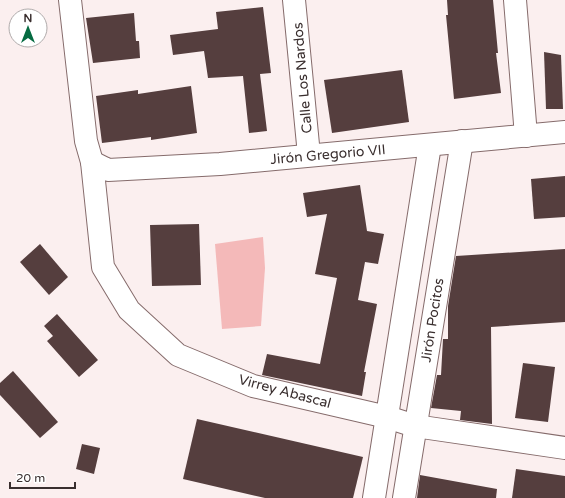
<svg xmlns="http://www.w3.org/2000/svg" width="565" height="498" font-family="'Varela Round',sans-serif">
<rect width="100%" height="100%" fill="#fbefef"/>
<polygon fill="#f4b9b9" points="263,237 265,268 261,326 222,329 215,244"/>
<g fill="#553e3e">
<polygon points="447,0 493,0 498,53 496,53 501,93 454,99 446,15 448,15"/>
<polygon points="263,7 271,73 260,74 267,131 249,133 243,76 208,78 204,51 173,55 170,35 218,29 216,12"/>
<polygon points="134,13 136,41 139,41 140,58 93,63 86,18"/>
<polygon points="544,52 561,55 563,109 546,109"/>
<polygon points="402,70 409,122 332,133 324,80"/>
<polygon points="191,86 197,133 151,140 151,137 102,143 96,96 138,90 138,94"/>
<polygon points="565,176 565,217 534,219 531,179"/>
<polygon points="360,185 367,231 384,234 378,264 365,262 358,300 377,304 364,372 366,372 362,396 262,375 267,354 320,364 337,278 315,274 327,214 307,217 303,193"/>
<polygon points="199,224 201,285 152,286 150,225"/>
<polygon points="40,244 68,277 49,295 20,262"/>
<polygon points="565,249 565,322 491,327 492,424 460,420 461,411 431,408 437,375 441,375 443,339 448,339 448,306 456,256"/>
<polygon points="57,314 98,360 79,377 47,341 53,336 44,326"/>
<polygon points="523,363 555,367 548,422 515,418"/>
<polygon points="13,371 58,422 40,438 0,395 0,383"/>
<polygon points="197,419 363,457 353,498 265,498 183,479"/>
<polygon points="82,444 100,448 94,474 76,469"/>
<polygon points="516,469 565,476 565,498 512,498"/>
<polygon points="420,475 497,489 496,498 417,498"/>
</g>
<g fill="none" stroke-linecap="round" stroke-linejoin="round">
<defs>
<g id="minor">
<polyline points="70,0 86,141 92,162 103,267 129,310 178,355 253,386 387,417 415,426 565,448"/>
<polyline points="294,0 309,155"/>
<polyline points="515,0 526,136"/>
<polyline points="92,162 108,170 220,164 565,132"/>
<polyline points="374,498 430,145"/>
<polyline points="404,498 462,141"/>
</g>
</defs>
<use href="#minor" stroke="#856b6b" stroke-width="24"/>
<use href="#minor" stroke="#fff" stroke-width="22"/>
</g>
<g text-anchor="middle" stroke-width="4" stroke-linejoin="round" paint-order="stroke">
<g font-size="14" fill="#392e2e" stroke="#fff">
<text transform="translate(302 78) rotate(-95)" y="5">Calle Los Nardos</text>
<text transform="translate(328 154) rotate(-5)" y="5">Jirón Gregorio VII</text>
<text transform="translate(432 320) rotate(-81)" y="5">Jirón Pocitos</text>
<text transform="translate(285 391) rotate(15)" y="5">Virrey Abascal</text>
</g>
</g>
<g transform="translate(28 28)"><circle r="19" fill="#ffffff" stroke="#b0abab"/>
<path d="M0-3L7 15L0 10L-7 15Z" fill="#056b41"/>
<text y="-6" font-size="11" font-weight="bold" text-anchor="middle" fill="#392e2e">N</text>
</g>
<path d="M10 482v6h65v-6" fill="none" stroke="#392e2e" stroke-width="2"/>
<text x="16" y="482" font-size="12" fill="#392e2e" stroke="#ffffff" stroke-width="3" paint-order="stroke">20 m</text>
</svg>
